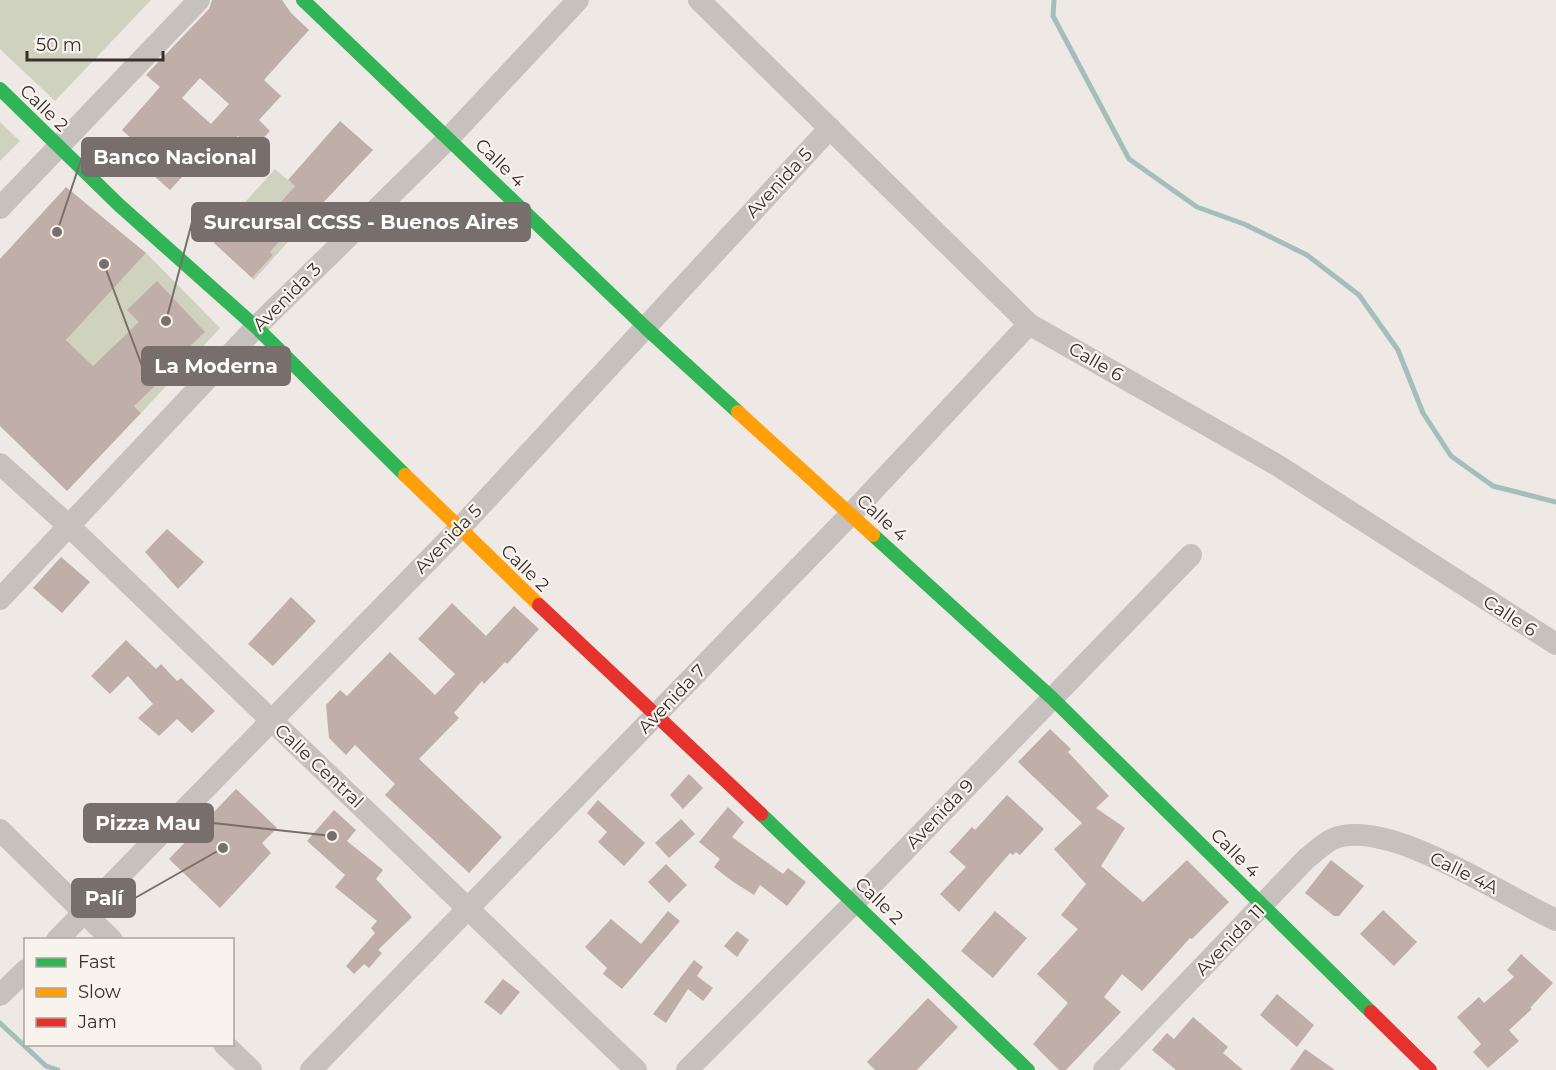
<svg xmlns="http://www.w3.org/2000/svg" width="1556" height="1070" font-family="Montserrat,sans-serif">
<rect width="100%" height="100%" fill="#eee9e4"/>
<g fill="#d0d2c0">
<polygon points="0,0 151,0 55,101 0,49"/>
<polygon points="0,122 20,141 0,161"/>
<polygon points="275,169 295,186 259,226 314,202 319,207 254,280 252,278 273,255 235,221 214,243 211,240"/>
<polygon points="146,253 220,328 141,413 134,406 169,373 130,331 93,366 66,340"/>
</g>
<g fill="none" stroke-linecap="round" stroke-linejoin="round">
<g stroke="#a3bebb" stroke-width="5">
<polyline points="1054,0 1053,16 1129,159 1197,207 1244,224 1307,255 1359,295 1398,350 1423,413 1451,456 1493,486 1556,502"/>
<polyline points="0,1023 46,1066 58,1070"/>
</g>
</g>
<g fill="#c0aea8" fill-rule="evenodd">
<path d="M 212,0 L 282,0 L 291,13 L 309,30 L 264,80 L 281,96 L 259,120 L 270,131 L 253,149 L 238,136 L 218,159 L 207,150 L 170,190 L 153,175 L 162,166 L 122,130 L 160,87 L 146,75 L 209,9 ZM 200,78 L 229,104 L 211,124 L 182,98 Z"/>
<polygon points="340,121 373,150 319,207 314,202 270,252 273,255 252,278 214,243 235,221 251,235 295,186 288,180"/>
<polygon points="66,187 146,253 66,340 93,366 139,322 127,310 157,281 205,332 166,369 169,373 134,406 141,413 67,491 0,426 0,259"/>
<polygon points="167,529 204,562 178,589 145,552"/>
<polygon points="61,557 90,582 62,613 33,588"/>
<polygon points="291,597 316,621 273,666 248,644"/>
<polygon points="452,603 486,636 514,606 539,629 507,664 505,662 484,684 482,681 454,713 459,718 419,759 502,837 469,873 385,795 395,784 355,745 346,755 329,738 326,705 340,690 347,696 390,652 435,695 455,674 418,639"/>
<polygon points="126,640 156,669 161,664 177,681 181,678 215,711 192,733 177,719 159,736 138,718 153,704 128,676 110,694 91,676"/>
<polygon points="1050,729 1071,749 1068,752 1109,796 1096,808 1125,828 1101,866 1143,902 1187,860 1229,902 1192,939 1190,938 1142,991 1122,974 1104,997 1121,1012 1066,1070 1059,1070 1033,1044 1068,1003 1037,974 1078,929 1061,915 1086,884 1054,849 1082,823 1018,762"/>
<polygon points="689,774 703,788 683,809 670,795"/>
<polygon points="236,789 277,828 262,843 271,853 220,908 169,859"/>
<polygon points="1007,795 1044,829 1020,855 1016,852 1013,855 1010,853 959,912 940,894 966,867 949,852 972,827 975,830"/>
<polygon points="598,800 645,843 624,866 598,842 607,832 587,813"/>
<polygon points="728,807 744,822 732,837 783,874 788,868 806,882 787,906 760,885 754,895 732,881 714,867 720,859 699,842"/>
<polygon points="334,810 356,830 347,841 383,870 376,879 412,917 378,950 382,953 369,968 364,964 354,974 346,966 375,933 371,928 377,921 335,887 345,875 307,841"/>
<polygon points="681,819 695,834 669,858 655,843"/>
<polygon points="1331,860 1364,886 1339,916 1334,916 1305,893"/>
<polygon points="666,864 687,885 669,903 648,882"/>
<polygon points="1383,910 1417,942 1394,966 1360,934"/>
<polygon points="668,911 680,921 622,989 603,974 607,968 585,947 611,919 641,944"/>
<polygon points="995,911 1027,938 993,978 961,951"/>
<polygon points="737,931 749,940 737,957 724,946"/>
<polygon points="1521,954 1553,983 1530,1008 1532,1009 1509,1030 1519,1041 1488,1068 1473,1052 1481,1044 1457,1017 1479,997 1484,1003 1514,977 1507,970"/>
<polygon points="694,960 703,967 697,976 713,988 703,1001 688,989 666,1023 653,1014"/>
<polygon points="503,979 520,992 501,1015 484,1002"/>
<polygon points="1277,994 1314,1025 1297,1047 1260,1015"/>
<polygon points="928,998 958,1027 917,1070 875,1070 867,1062"/>
<polygon points="1193,1017 1228,1047 1223,1053 1243,1070 1176,1070 1152,1050 1167,1033 1174,1039"/>
<polygon points="1305,1049 1335,1070 1290,1070"/>
</g>
<g fill="none" stroke-linecap="round" stroke-linejoin="round">
<g stroke="#c7c1be" stroke-width="22">
<polyline points="699,0 1029,324 1277,465 1556,644"/>
<polyline points="0,208 199,0"/>
<polyline points="0,464 69,526 636,1070"/>
<polyline points="0,599 256,327 448,139 578,0"/>
<polyline points="0,830 112,940"/>
<polyline points="57,940 459,529 830,128"/>
<polyline points="0,995 26,970"/>
<polyline points="224,1044 251,1070"/>
<polyline points="311,1070 851,514 1029,324"/>
<polyline points="687,1070 855,902 1191,555"/>
<path d="M 1104,1070 L 1307,858 C 1315,852 1324,843 1333,839 C 1387,816 1505,897 1556,920"/>
</g>
<g stroke="#30b455" stroke-width="14">
<polyline points="303,0 646,328 738,412"/>
<polyline points="0,89 119,205 256,327 405,475"/>
<polyline points="873,535 1052,698 1371,1012"/>
<polyline points="761,814 1028,1070"/>
</g>
<g stroke="#ff9f0a" stroke-width="14">
<polyline points="738,412 873,535"/>
<polyline points="405,475 539,605"/>
</g>
<g stroke="#e5322d" stroke-width="14">
<polyline points="539,605 761,814"/>
<polyline points="1371,1012 1430,1070"/>
</g>
</g>
<g text-anchor="middle" stroke-width="4.5" stroke-linejoin="round" paint-order="stroke">
<g font-size="18" fill="#382e2c" stroke="#f9f3ed">
<text transform="translate(44 108) rotate(44)" y="6">Calle 2</text>
<text transform="translate(500 163) rotate(44)" y="6">Calle 4</text>
<text transform="translate(779 183) rotate(-47)" y="6">Avenida 5</text>
<text transform="translate(287 297) rotate(-45)" y="6">Avenida 3</text>
<text transform="translate(1096 362) rotate(30)" y="6">Calle 6</text>
<text transform="translate(882 518) rotate(42)" y="6">Calle 4</text>
<text transform="translate(448 539) rotate(-46)" y="6">Avenida 5</text>
<text transform="translate(525 568) rotate(44)" y="6">Calle 2</text>
<text transform="translate(1510 616) rotate(33)" y="6">Calle 6</text>
<text transform="translate(672 699) rotate(-46)" y="6">Avenida 7</text>
<text transform="translate(319 766) rotate(43)" y="6">Calle Central</text>
<text transform="translate(940 814) rotate(-46)" y="6">Avenida 9</text>
<text transform="translate(1235 853) rotate(45)" y="6">Calle 4</text>
<text transform="translate(1464 873) rotate(26)" y="6">Calle 4A</text>
<text transform="translate(879 901) rotate(44)" y="6">Calle 2</text>
<text transform="translate(1230 940) rotate(-46)" y="6">Avenida 11</text>
</g>
</g>
<path fill="none" stroke="#786f6c" stroke-width="2" d="M57 232L82 157M166 321L192 222M104 264L142 366M332 836L213 823M223 848L135 898"/>
<g fill="#786f6c" stroke="#f9f3ed" stroke-width="2">
<circle cx="57" cy="232" r="6"/>
<circle cx="166" cy="321" r="6"/>
<circle cx="104" cy="264" r="6"/>
<circle cx="332" cy="836" r="6"/>
<circle cx="223" cy="848" r="6"/>
</g>
<g fill="#786f6c" stroke="#786f6c" stroke-width="2">
<rect x="82" y="138" width="187" height="38" rx="6"/>
<rect x="192" y="203" width="338" height="38" rx="6"/>
<rect x="142" y="347" width="148" height="38" rx="6"/>
<rect x="84" y="804" width="129" height="38" rx="6"/>
<rect x="72" y="879" width="63" height="38" rx="6"/>
</g>
<g font-size="20" text-anchor="middle" font-weight="bold" fill="#fff">
<text x="175" y="164">Banco Nacional</text>
<text x="361" y="229">Surcursal CCSS - Buenos Aires</text>
<text x="216" y="373">La Moderna</text>
<text x="148" y="830">Pizza Mau</text>
<text x="104" y="905">Palí</text>
</g>
<rect x="24" y="938" width="210" height="108" fill="#f9f3ed" stroke="#aca4a0" stroke-width="1.5"/>
<rect x="36" y="958" width="30" height="9" fill="#30b455" stroke="#aca4a0" stroke-width="1.5"/>
<text x="78" y="968" font-size="18" fill="#382e2c">Fast</text>
<rect x="36" y="988" width="30" height="9" fill="#ff9f0a" stroke="#aca4a0" stroke-width="1.5"/>
<text x="78" y="998" font-size="18" fill="#382e2c">Slow</text>
<rect x="36" y="1018" width="30" height="9" fill="#e5322d" stroke="#aca4a0" stroke-width="1.5"/>
<text x="78" y="1028" font-size="18" fill="#382e2c">Jam</text>
<path d="M27 51v9h136v-9" fill="none" stroke="#382e2c" stroke-width="3"/>
<text x="36" y="51" font-size="18" fill="#382e2c" stroke="#f9f3ed" stroke-width="4.5" paint-order="stroke">50 m</text>
</svg>
